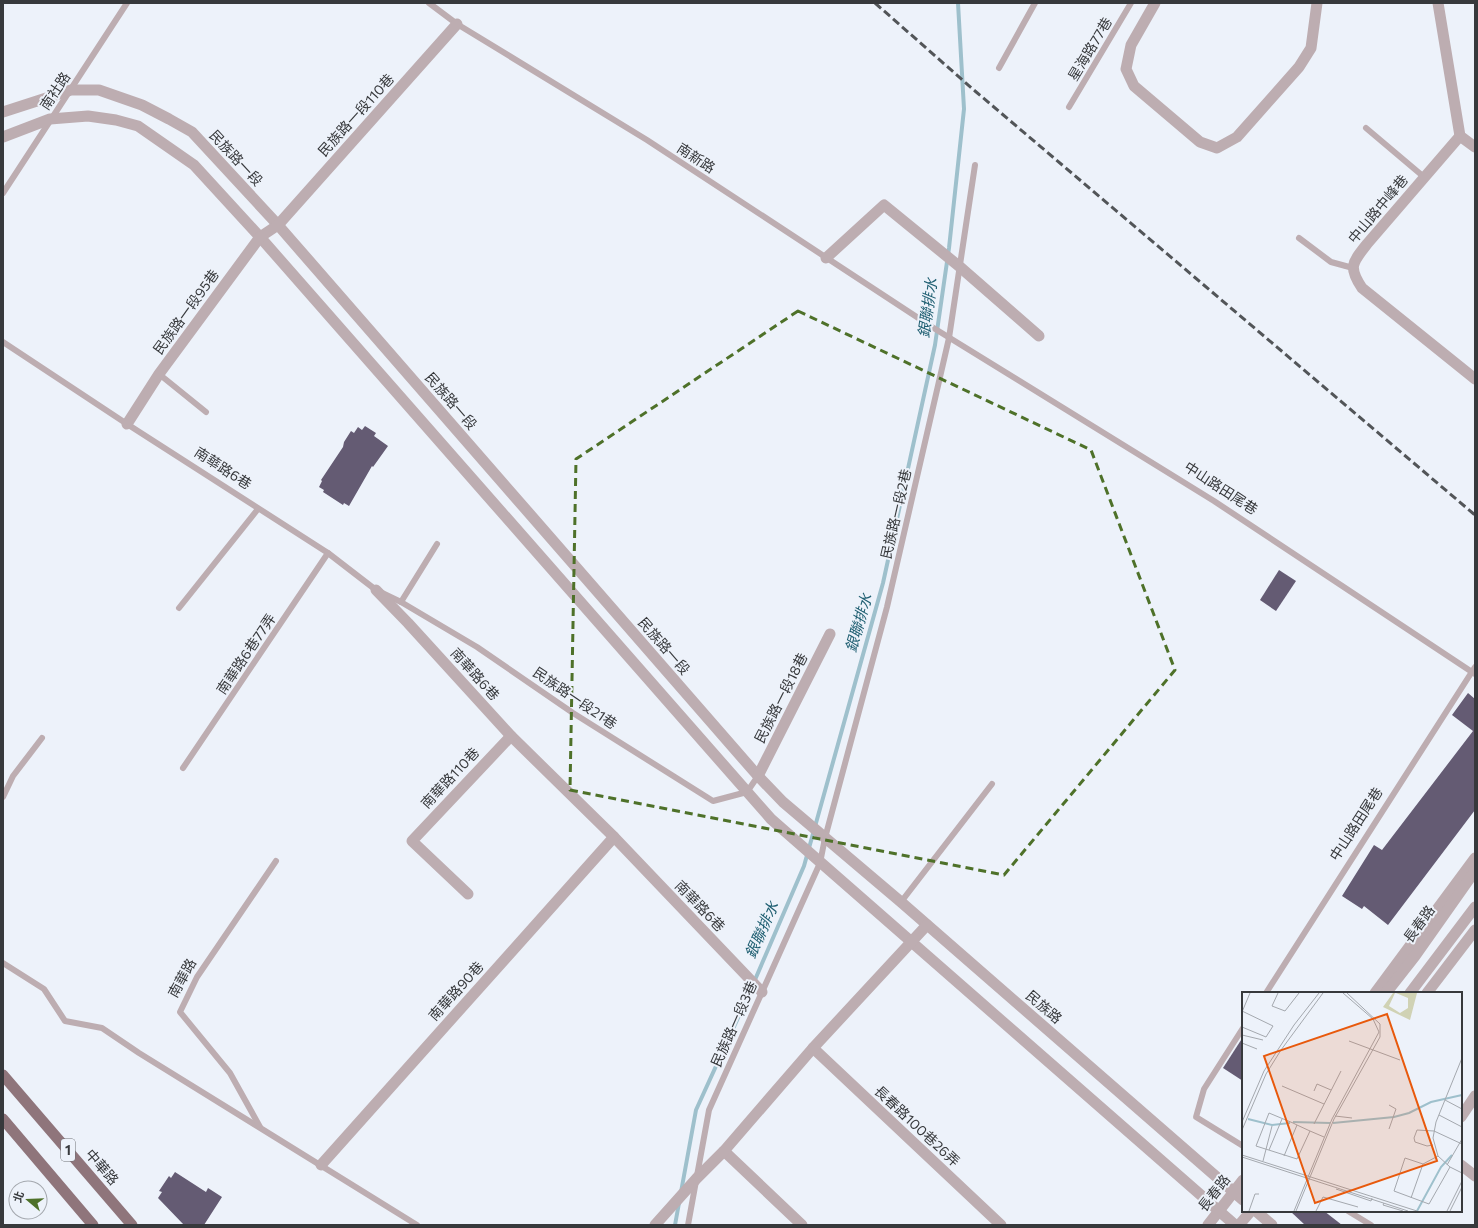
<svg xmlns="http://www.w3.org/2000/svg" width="1478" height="1228" font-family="Commissioner,'Noto Sans TC',sans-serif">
<rect width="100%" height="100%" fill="#edf2fa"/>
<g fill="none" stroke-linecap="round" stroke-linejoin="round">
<g stroke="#9ec0cc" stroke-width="4">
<polyline points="681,1192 696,1110 748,996 804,866 883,583 935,345 949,248 964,109 958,3"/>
<polyline points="675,1225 679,1203"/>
</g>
</g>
<g fill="#645b73">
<polygon points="365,426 376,433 374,436 388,446 373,467 372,466 349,506 344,503 343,505 323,492 324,490 319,487 322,481 321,480 343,447 344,442 351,431 354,433 358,427 362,430"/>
<polygon points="1279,570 1296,581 1276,611 1260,600"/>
<polygon points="1468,693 1475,699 1475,810 1388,925 1364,906 1362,909 1342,896 1374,845 1382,850 1473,731 1452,715"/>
<polygon points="1243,1037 1243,1081 1223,1068"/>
<polygon points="175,1172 206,1192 208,1188 222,1197 204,1225 184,1225 158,1198 162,1192 159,1191 169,1176 171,1178"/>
<polygon points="1290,1211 1324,1211 1342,1225 1305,1225"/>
</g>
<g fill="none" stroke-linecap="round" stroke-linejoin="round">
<g stroke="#bdadb1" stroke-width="6">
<polyline points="429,3 457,24 647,140 932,327 1214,501 1475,674"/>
<polyline points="999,68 1035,3"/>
<polyline points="1069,107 1131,3"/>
<polyline points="1366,128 1424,177"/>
<polyline points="3,193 127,3"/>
<polyline points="1299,238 1331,262 1353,268"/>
<polyline points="3,342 127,424 328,553 376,590 401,602 477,647 573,713 713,801 747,792 758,776"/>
<polyline points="159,374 206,412"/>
<polyline points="401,602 437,544"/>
<polyline points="179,608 258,509"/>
<polyline points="183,768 328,553"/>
<polyline points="3,797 13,776 42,738"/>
<polyline points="901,902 992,784"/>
<polyline points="3,963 44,989 65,1021 102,1028 139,1053 417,1225"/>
<polyline points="1266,993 1475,667"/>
<polyline points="1243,1028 1204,1089 1196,1117 1243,1146"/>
<polyline points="260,1127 230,1073 180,1012 197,977 276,861"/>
<polyline points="1348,1211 1371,1225"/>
<polyline points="688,1225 709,1110 820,863 825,838 887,607 949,338 975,165"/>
</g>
<g stroke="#bdadb1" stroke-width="11">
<polyline points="1155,3 1131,45 1126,69 1134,86 1200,142 1217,148 1237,137 1299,67 1311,48 1317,3"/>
<polyline points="1438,3 1460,136 1475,147"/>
<polyline points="3,112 71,90 99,90 142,105 169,119 192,132 278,225 758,776 783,802 901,902 1243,1200"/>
<path d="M 1460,136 L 1367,244 C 1352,263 1348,267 1362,288 L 1475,379"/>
<polyline points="3,137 50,119 88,116 116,120 138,126 194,165 260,237 771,819 1235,1225"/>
<polyline points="826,258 884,205 960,267 1039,336"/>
<polyline points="127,424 159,374 260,237 278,225 457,24"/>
<polyline points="376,590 408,623 511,736 614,837 762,992"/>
<polyline points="758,776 830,634"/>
<polyline points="468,894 412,841 511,736"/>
<polyline points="1375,993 1475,858"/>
<polyline points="1427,993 1475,930"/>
<polyline points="813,1048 1001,1225"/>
<polyline points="1461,1117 1475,1096"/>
<polyline points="724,1151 802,1225"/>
<polyline points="321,1165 614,837"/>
<polyline points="1461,1165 1475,1176"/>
<polyline points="1256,1211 1272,1225"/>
<polyline points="655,1225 697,1178 724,1151 813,1048 927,925"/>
</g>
<g stroke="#bdadb1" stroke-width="11">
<polyline points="1386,993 1415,956 1475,871"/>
<polyline points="1410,993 1475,907"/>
<polyline points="1208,1225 1243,1180"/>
<polyline points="1239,1225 1251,1211"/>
</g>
<g stroke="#8f757b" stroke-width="11">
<polyline points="3,1075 132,1225"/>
<polyline points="3,1119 93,1225"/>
</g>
<polyline stroke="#525558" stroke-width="3" stroke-dasharray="8 4" stroke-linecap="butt" points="875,3 975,91 1475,515"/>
</g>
<path fill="none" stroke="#4e7129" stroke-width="3" stroke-dasharray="8 5" stroke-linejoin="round" d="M 798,311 L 1091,450 L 1175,670 L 1004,875 L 570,790 L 576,459 Z"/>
<g text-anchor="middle" stroke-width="4" stroke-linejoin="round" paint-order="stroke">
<rect fill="#edf2fa" stroke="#6e7075" stroke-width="1" x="61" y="1139" width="14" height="22" rx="3"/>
<g font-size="13" font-weight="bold" fill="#37393c">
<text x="68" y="1155">1</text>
</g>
<g font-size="14" fill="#37393c" stroke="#edf2fa">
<text transform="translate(1090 49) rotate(-59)" y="5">星海路77巷</text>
<text transform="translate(55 91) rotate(-56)" y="5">南社路</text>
<text transform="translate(356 115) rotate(-48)" y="5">民族路一段110巷</text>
<text transform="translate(236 158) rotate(47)" y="5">民族路一段</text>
<text transform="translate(696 158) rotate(33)" y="5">南新路</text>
<text transform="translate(1378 209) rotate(-50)" y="5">中山路中峰巷</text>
<text transform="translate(186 312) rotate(-54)" y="5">民族路一段95巷</text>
<text transform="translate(451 401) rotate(49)" y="5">民族路一段</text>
<text transform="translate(223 468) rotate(33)" y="5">南華路6巷</text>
<text transform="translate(1221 488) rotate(33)" y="5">中山路田尾巷</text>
<text transform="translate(896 514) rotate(-77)" y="5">民族路一段2巷</text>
<text transform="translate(664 646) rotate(49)" y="5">民族路一段</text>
<text transform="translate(246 654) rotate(-56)" y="5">南華路6巷77弄</text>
<text transform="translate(475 674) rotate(48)" y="5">南華路6巷</text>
<text transform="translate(575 698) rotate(34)" y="5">民族路一段21巷</text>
<text transform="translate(781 698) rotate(-63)" y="5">民族路一段18巷</text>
<text transform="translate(450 778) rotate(-47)" y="5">南華路110巷</text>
<text transform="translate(1356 824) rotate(-57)" y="5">中山路田尾巷</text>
<text transform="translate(700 906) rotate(46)" y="5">南華路6巷</text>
<text transform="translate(1419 924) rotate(-54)" y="5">長春路</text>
<text transform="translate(182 978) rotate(-61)" y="5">南華路</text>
<text transform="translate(456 991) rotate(-48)" y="5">南華路90巷</text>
<text transform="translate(1044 1007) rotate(41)" y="5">民族路</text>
<text transform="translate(734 1024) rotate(-66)" y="5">民族路一段3巷</text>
<text transform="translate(917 1126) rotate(43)" y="5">長春路100巷26弄</text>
<text transform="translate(102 1167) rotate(49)" y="5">中華路</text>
<text transform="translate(1214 1193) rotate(-52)" y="5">長春路</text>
</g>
<g font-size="15" font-style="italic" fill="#1e5e71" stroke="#edf2fa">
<text transform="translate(928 308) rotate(-82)" y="5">銀聯排水</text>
<text transform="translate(859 623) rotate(-74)" y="5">銀聯排水</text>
<text transform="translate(762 930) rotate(-66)" y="5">銀聯排水</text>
</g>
</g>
<g transform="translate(1242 992)">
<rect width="220" height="220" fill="#edf2fa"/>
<path d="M 151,1 L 153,1 L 147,14 L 158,21 L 166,16 L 166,6 L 154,1 L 175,1 L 168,28 L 141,15 Z" fill="#d0d2b4"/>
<path fill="none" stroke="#9ec0cc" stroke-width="2" d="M 6,127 L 30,133 L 48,131M 51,130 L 88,131M 91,131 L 152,125 L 167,121 L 189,110 L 220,103M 175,219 L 199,175 L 210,163"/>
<path fill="none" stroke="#a4a8ae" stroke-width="1" d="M 36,1 L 30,14 L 43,19 L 57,1M 0,20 L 8,1M 0,35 L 24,45 L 31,34 L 0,19M 0,43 L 21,48M 107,49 L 158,68M 0,51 L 15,57M 220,66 L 194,130 L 191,146 L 196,164 L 208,175 L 220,181M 40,94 L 82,112M 72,99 L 75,92 L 89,98M 203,108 L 220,117M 197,123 L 220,135M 93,124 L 110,126M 0,130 L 22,79 L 52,33 L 77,1M 72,132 L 99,79M 147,137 L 154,117 L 147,113M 0,138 L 24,82 L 39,58 L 81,1M 68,139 L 55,167 L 14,154 L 27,121 L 51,131 L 55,133 L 68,139 L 82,145M 191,153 L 185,154 L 173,150 L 172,146 L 175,138 L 192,139 L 220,152M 27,158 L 40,127M 0,163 L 175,219M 42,164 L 55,133M 0,165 L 166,219M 21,169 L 30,134M 181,172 L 163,166 L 152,199 L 187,212 L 208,175M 205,173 L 220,147M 94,197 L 129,209 L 130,206M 169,206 L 181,172 L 196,164M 142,211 L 141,213 L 161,219M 7,219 L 13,202 L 17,202M 52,219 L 90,127 L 137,40 L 131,27 L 101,1M 54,219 L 92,127 L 138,45 L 138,32 L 105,1M 74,219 L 81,205 L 116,215M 205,219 L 220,189M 208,219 L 220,195"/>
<path fill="#e8590c" fill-opacity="0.15" stroke="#e8590c" stroke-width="2" d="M 145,22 L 195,169 L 73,211 L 22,64 Z"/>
<rect width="220" height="220" fill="none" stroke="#37393c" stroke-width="2"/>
</g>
<rect width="1478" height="1228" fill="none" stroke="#37393c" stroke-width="8"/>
<g transform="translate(28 1200) rotate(289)"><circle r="19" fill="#edf2fa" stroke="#a4a8ae"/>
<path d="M0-3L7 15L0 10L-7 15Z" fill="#4e7129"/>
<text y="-6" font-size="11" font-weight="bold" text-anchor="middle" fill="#37393c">北</text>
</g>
</svg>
